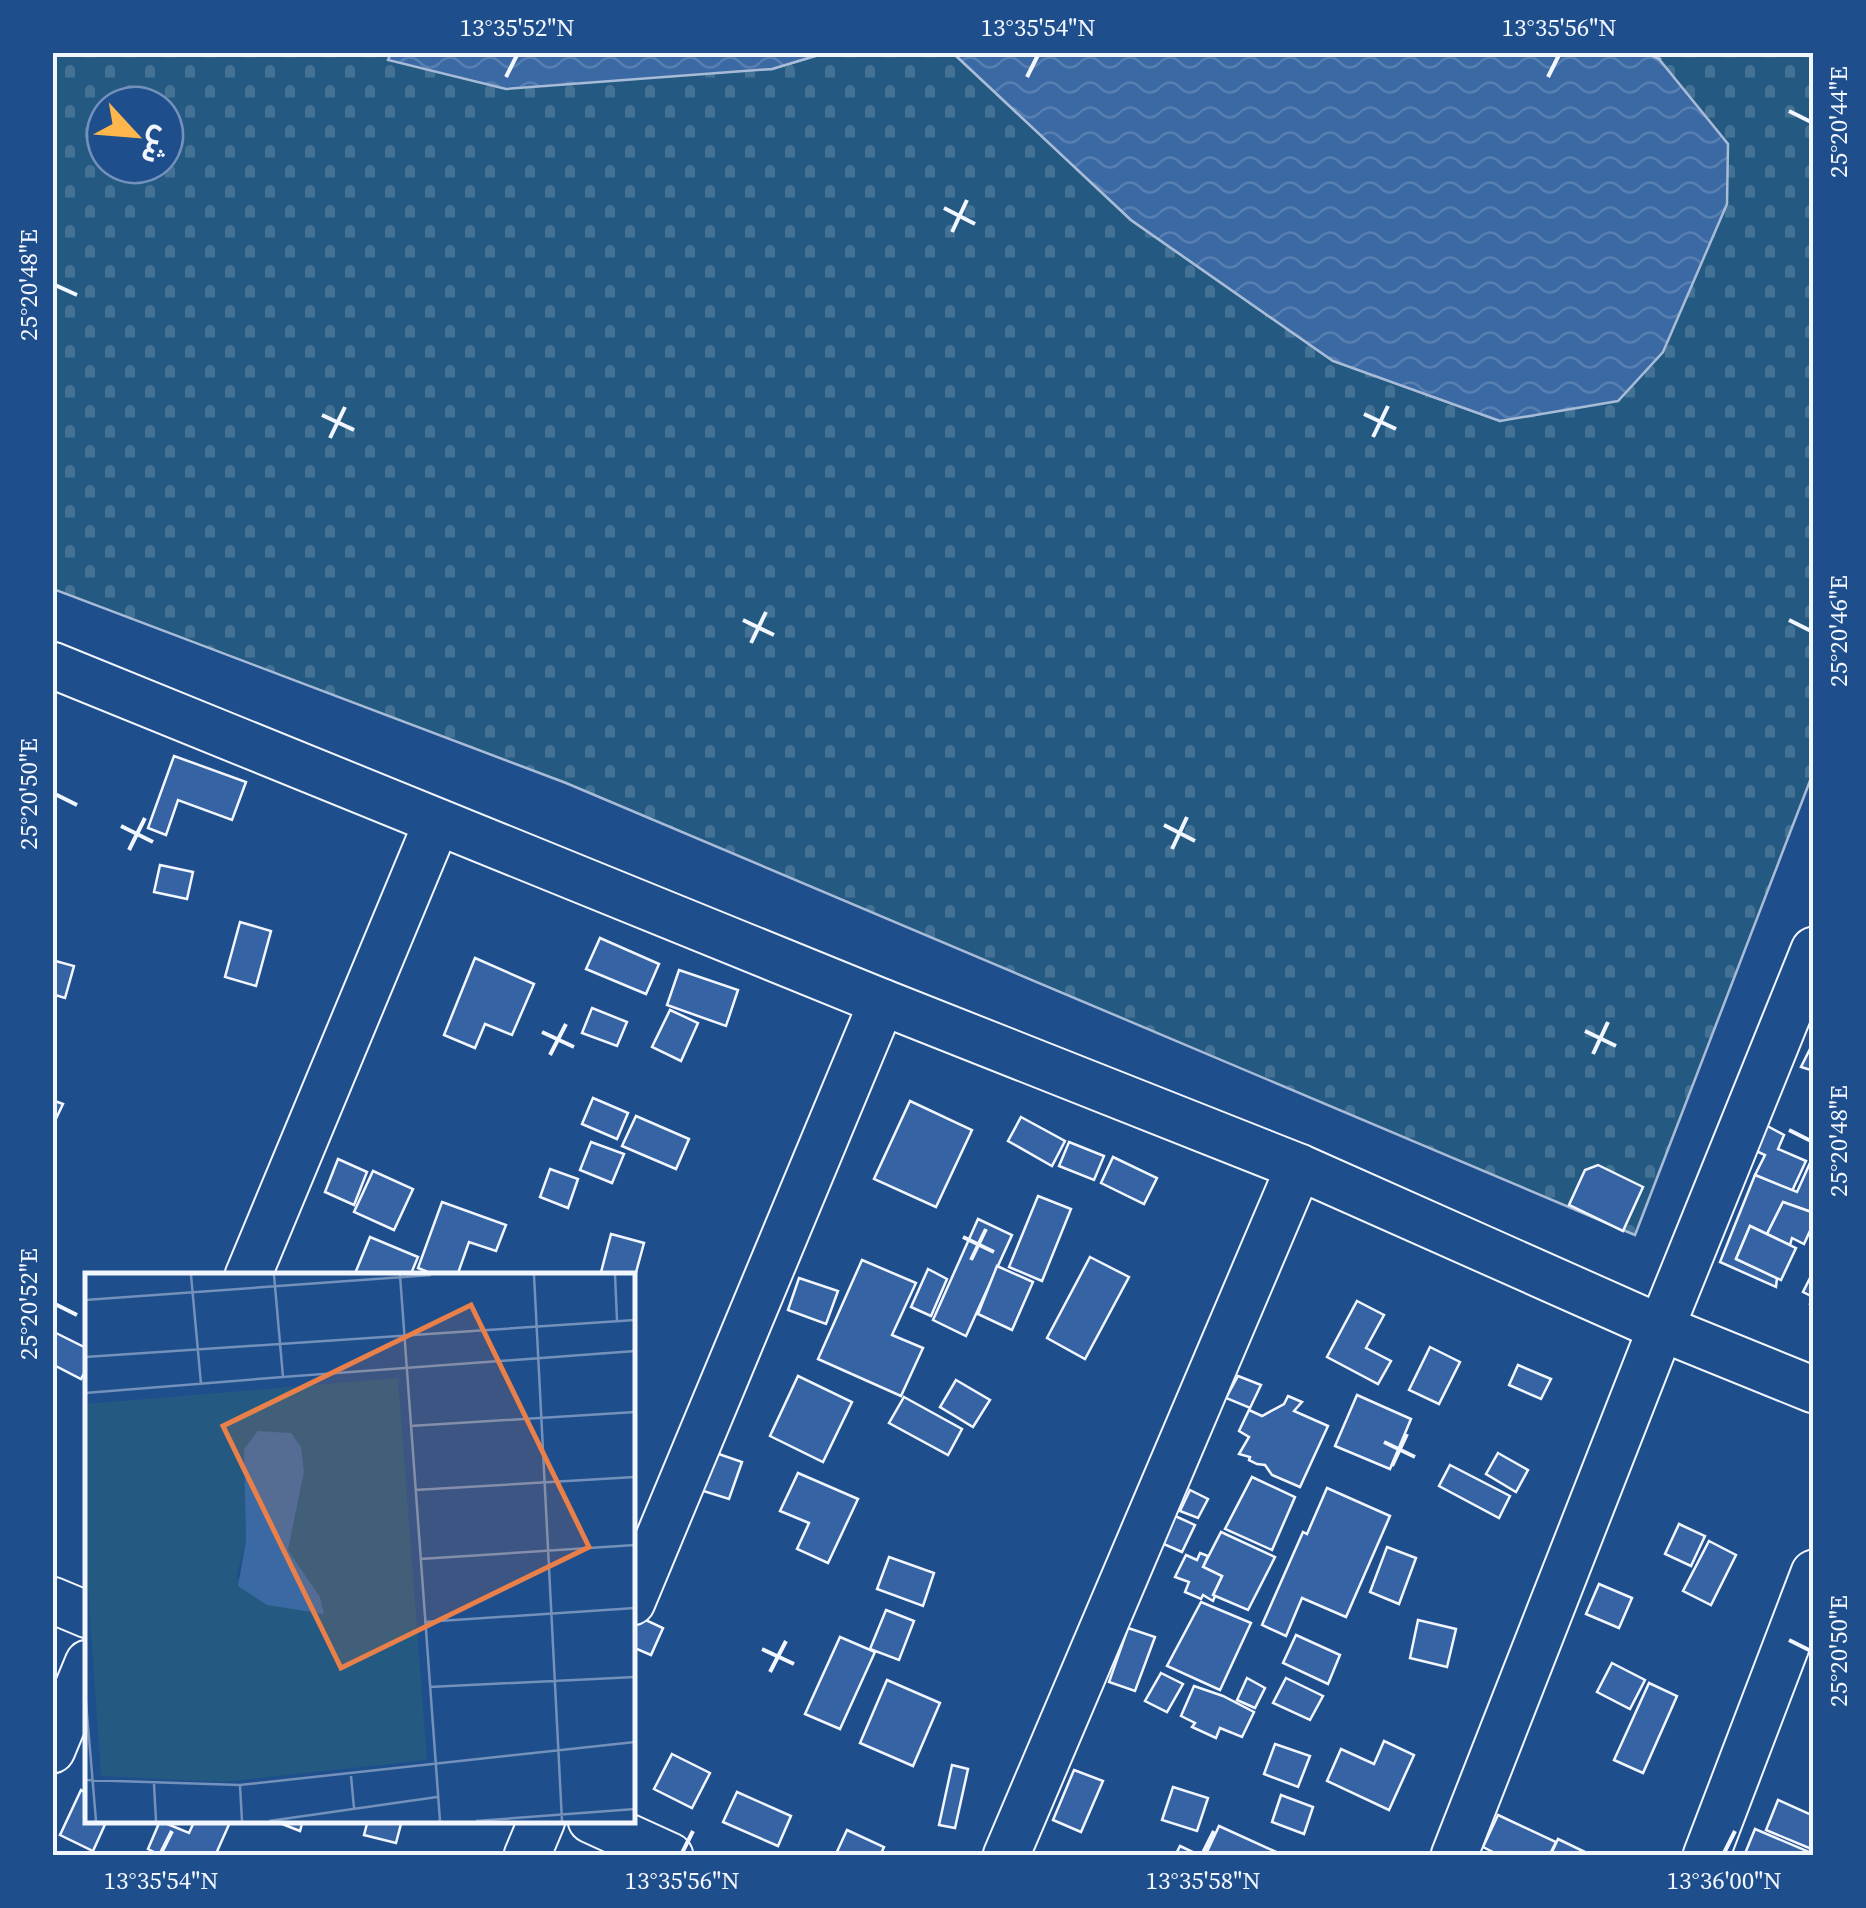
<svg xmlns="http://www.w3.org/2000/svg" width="1866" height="1908" font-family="'Source Serif 4','Noto Sans Arabic',serif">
<defs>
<pattern id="cemetery-stones" width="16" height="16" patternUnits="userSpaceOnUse" patternTransform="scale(2.5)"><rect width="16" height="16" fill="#245a82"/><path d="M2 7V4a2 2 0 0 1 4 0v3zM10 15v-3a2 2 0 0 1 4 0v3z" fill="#447295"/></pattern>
<pattern id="water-waves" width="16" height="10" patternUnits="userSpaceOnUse" patternTransform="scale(2.5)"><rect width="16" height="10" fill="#3b69a3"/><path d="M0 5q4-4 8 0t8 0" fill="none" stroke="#587fb1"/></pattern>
</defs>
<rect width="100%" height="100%" fill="#1f4e8c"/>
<path fill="url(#cemetery-stones)" stroke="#a8bbd7" stroke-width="2.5" fill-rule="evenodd" d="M 52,53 L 391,53 L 389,59 L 772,69 L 825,53 L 953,53 L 1131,220 L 1333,361 L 1500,421 L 1660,59 L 1646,53 L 1813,53 L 1813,773 L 1635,1235 L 566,783 L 53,589 ZM 105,105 L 165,105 L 165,165 L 105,165 Z"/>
<g fill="url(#water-waves)" stroke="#a8bbd7" stroke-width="2.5">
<polygon points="391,53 391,52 825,53 772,69 506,89 388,60"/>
<polygon points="953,53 1646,53 1659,59 1728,144 1727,204 1663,352 1618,401 1500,421 1333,361 1131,220"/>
</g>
<g fill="#3563a3" stroke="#f2f6ff" stroke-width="2.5">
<polygon points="174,756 246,782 232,820 178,800 166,835 148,828"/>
<polygon points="160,865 193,872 187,899 154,892"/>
<polygon points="240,922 271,931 256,986 225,977"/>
<polygon points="600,938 659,964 646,994 586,969"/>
<polygon points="475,958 534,984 512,1035 485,1024 475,1048 444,1035"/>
<polygon points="52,960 74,966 65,998 52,994"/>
<polygon points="679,970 738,990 726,1026 667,1005"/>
<polygon points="592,1008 627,1022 617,1046 582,1033"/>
<polygon points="670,1010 698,1023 681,1061 652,1047"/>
<polygon points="1813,1043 1814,1043 1814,1071 1801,1067"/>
<polygon points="593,1098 628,1113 617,1139 582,1124"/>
<polygon points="52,1100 63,1104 52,1127"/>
<polygon points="910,1101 972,1130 936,1207 874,1179"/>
<polygon points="636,1116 689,1139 676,1169 622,1146"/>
<polygon points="1021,1117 1065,1141 1052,1166 1008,1141"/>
<polygon points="1760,1122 1784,1135 1778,1149 1806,1161 1792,1191 1755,1175 1765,1155 1750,1148"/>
<polygon points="591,1142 624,1154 612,1183 580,1170"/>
<polygon points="1069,1142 1104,1156 1094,1180 1059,1166"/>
<polygon points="1113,1157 1157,1178 1144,1204 1101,1183"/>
<polygon points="338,1159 367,1172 354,1205 325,1192"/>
<polygon points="1810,1163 1814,1164 1814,1213 1783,1202 1767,1234 1750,1226 1736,1259 1777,1278 1776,1287 1720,1262 1755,1175 1797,1192"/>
<polygon points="1598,1165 1643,1187 1623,1231 1569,1205 1585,1170"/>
<polygon points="550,1169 578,1179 568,1208 540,1197"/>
<polygon points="373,1171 413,1189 394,1230 354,1212"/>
<polygon points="1038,1196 1071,1209 1042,1281 1009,1267"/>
<polygon points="442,1202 506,1225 496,1251 469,1242 457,1276 438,1276 418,1268"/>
<polygon points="1783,1202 1814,1213 1814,1222 1804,1244 1792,1238 1790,1245 1767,1234"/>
<polygon points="978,1219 1012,1235 966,1336 933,1320"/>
<polygon points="1750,1226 1796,1248 1781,1280 1736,1259"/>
<polygon points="611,1234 644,1243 632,1287 632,1276 600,1276"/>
<polygon points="370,1237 418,1257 410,1276 354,1276"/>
<polygon points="1090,1257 1129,1277 1085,1359 1047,1338"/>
<polygon points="862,1260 916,1283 892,1335 923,1348 901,1396 818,1359"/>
<polygon points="997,1266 1033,1282 1012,1330 978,1314"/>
<polygon points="928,1269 947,1279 931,1316 911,1307"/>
<polygon points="1811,1276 1814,1277 1814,1306 1810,1304 1813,1297 1803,1292"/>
<polygon points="799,1278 838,1291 826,1324 788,1310"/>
<polygon points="1357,1301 1384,1315 1366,1348 1391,1361 1378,1384 1327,1357"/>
<polygon points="52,1331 88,1349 88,1366 81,1379 52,1364"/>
<polygon points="1430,1347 1460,1362 1439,1404 1409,1390"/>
<polygon points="1518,1365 1551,1379 1541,1399 1509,1385"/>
<polygon points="798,1376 852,1402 823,1462 770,1436"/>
<polygon points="1238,1376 1261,1385 1250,1408 1226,1398"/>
<polygon points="956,1380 990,1400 973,1427 940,1407"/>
<polygon points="1357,1395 1411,1419 1390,1469 1335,1446"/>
<polygon points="1288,1396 1302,1402 1294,1411 1328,1426 1300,1487 1272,1475 1265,1465 1257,1464 1249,1460 1250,1457 1239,1454 1249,1437 1239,1431 1249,1410 1262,1416 1284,1404"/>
<polygon points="904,1397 962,1429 948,1455 889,1423"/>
<polygon points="713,1452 742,1462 729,1499 700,1490"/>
<polygon points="1498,1453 1528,1470 1516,1492 1486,1474"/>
<polygon points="1450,1465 1510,1496 1499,1518 1439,1486"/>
<polygon points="798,1473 858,1499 828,1563 797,1549 809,1523 780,1511"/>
<polygon points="1252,1477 1295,1497 1272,1550 1225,1529"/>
<polygon points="1327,1488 1390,1516 1346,1617 1302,1598 1286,1636 1262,1625 1303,1532 1307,1534"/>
<polygon points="1190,1490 1208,1499 1198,1518 1180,1511"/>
<polygon points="1173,1515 1195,1525 1182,1552 1159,1542"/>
<polygon points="1679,1524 1705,1536 1691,1566 1665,1554"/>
<polygon points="1221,1532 1275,1557 1248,1610 1213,1595 1222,1576 1203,1567"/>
<polygon points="1709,1541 1736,1555 1711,1605 1683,1591"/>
<polygon points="1387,1547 1416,1558 1399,1604 1370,1592"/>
<polygon points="1200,1553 1208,1556 1203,1567 1222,1576 1213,1595 1215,1596 1213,1601 1203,1595 1201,1599 1185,1592 1189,1582 1175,1577 1186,1555 1197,1560"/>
<polygon points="889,1557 934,1573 923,1606 877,1589"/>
<polygon points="1599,1584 1632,1598 1619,1628 1586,1614"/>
<polygon points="1201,1602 1251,1623 1220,1690 1167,1666"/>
<polygon points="886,1610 914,1621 899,1660 870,1649"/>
<polygon points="637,1616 663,1628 651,1655 632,1647 632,1627"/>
<polygon points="1418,1620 1456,1629 1447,1667 1410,1658"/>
<polygon points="1128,1628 1155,1637 1135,1691 1109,1682"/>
<polygon points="1296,1635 1340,1655 1328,1684 1283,1663"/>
<polygon points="840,1637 875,1652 840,1729 805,1714"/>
<polygon points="1612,1663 1645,1680 1630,1709 1597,1692"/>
<polygon points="1161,1673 1183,1684 1167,1712 1145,1701"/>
<polygon points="1247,1678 1265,1688 1255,1708 1237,1700"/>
<polygon points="1286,1678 1323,1696 1310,1720 1273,1703"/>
<polygon points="887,1680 940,1703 913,1766 860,1743"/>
<polygon points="1649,1683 1677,1696 1643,1773 1614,1760"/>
<polygon points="1194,1686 1223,1696 1254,1712 1242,1737 1220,1728 1216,1738 1192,1727 1195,1723 1181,1716"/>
<polygon points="1384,1741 1414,1755 1389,1810 1327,1781 1341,1749 1374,1764"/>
<polygon points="1275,1744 1310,1756 1298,1787 1264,1774"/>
<polygon points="672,1754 710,1773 692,1808 654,1789"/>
<polygon points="952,1765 968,1769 955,1828 939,1825"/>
<polygon points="1074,1770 1103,1781 1081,1832 1053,1820"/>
<polygon points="1173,1787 1208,1798 1197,1831 1162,1820"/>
<polygon points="81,1790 88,1794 88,1820 107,1820 93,1851 60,1835"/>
<polygon points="737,1792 791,1816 778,1846 723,1822"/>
<polygon points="1281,1795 1313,1807 1304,1834 1272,1822"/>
<polygon points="1778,1800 1814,1816 1814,1850 1766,1830"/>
<polygon points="1498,1815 1556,1842 1549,1856 1501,1856 1483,1847"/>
<polygon points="195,1820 231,1820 215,1856 162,1856 148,1849 160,1821 189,1833"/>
<polygon points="272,1820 303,1820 300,1831"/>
<polygon points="368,1820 402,1820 396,1843 364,1835"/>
<polygon points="1219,1826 1285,1856 1206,1854"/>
<polygon points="1755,1829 1814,1854 1814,1856 1744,1856"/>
<polygon points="847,1830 884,1847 880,1856 835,1856"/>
<polygon points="1558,1839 1585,1852 1584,1856 1551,1854"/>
<polygon points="1180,1846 1201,1856 1175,1856"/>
</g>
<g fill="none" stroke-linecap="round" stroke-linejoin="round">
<defs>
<g id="minor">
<polyline points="52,665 882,1002 1299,1167 1661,1328 1814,1390"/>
<polyline points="248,1276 437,822"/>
<polyline points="52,1600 88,1615"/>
<polyline points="632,1602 882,1002"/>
<polyline points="52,1750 88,1663"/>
<polyline points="591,1820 670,1856"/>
<polyline points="527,1856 542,1820"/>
<polyline points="1006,1856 1299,1167"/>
<polyline points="1454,1856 1661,1328 1814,950"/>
<polyline points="1706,1856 1814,1573"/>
</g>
</defs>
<use href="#minor" stroke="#f2f6ff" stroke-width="49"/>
<use href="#minor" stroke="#1f4e8c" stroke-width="45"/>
</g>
<path fill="none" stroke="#f2f6ff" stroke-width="4" d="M 506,77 L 517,55M 1027,77 L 1038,55M 1548,77 L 1559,55M 1789,111 L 1811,122M 944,208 L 975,224M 952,232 L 967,200M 55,285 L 77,295M 1364,414 L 1396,429M 322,415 L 354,430M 1373,437 L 1388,406M 330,438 L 345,407M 743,620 L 774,635M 1789,620 L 1811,631M 751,643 L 766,612M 55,794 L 77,805M 1164,825 L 1195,841M 121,826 L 153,842M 1172,849 L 1187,817M 129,850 L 145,818M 1585,1031 L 1616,1046M 542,1032 L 574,1047M 1593,1054 L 1608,1022M 550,1055 L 566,1024M 1789,1130 L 1811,1141M 963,1237 L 994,1252M 971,1260 L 986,1229M 55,1304 L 77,1315M 1384,1442 L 1415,1457M 1392,1466 L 1407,1434M 1789,1640 L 1811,1651M 762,1649 L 794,1664M 770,1672 L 786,1641M 161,1853 L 172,1831M 682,1853 L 693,1831M 1203,1853 L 1214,1831M 1724,1853 L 1735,1831"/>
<g transform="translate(85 1273)">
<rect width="550" height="550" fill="#1f4e8c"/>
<path d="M 313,105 L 342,487 L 136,509 L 16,503 L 0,270 L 0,131 ZM 159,176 L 219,199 L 203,277 L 235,324 L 239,341 L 151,305 L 161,267 Z" fill="#245a82" fill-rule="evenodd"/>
<path d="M 173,158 L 206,160 L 216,174 L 219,199 L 203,277 L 235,324 L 239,341 L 182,332 L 153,313 L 161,267 L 159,176 Z" fill="#3b69a3"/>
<path fill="none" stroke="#7391ba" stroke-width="2.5" d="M 106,2 L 116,111M 189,2 L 198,104 L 550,78M 315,2 L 355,548M 449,2 L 477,548M 530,2 L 532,47M 0,27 L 346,2M 0,84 L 550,47M 0,120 L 198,104M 325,153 L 550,139M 330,217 L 550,204M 335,286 L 550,272M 339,349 L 550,335M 344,414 L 550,404M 0,417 L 11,548M 266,503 L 269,535M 0,507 L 155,512 L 550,469M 69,511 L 71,548M 155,512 L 157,548M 184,548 L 352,524M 391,548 L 550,536"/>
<path fill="#ea8049" fill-opacity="0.15" stroke="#ea8049" stroke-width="5" d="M 386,32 L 504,274 L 256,395 L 138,153 Z"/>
<rect width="550" height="550" fill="none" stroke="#f2f6ff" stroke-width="5"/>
</g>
<rect width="1866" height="1908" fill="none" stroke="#1f4e8c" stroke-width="110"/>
<g transform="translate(135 135) rotate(116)"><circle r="48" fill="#1f4e8c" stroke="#7391ba" stroke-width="2.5"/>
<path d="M0-8L18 38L0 25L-18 38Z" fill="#ffb74d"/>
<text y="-15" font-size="28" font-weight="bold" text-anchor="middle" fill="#f2f6ff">ش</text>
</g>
<rect x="55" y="55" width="1756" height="1798" fill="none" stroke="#f2f6ff" stroke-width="4"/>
<g font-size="25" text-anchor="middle" fill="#f2f6ff">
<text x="517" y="36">13°35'52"N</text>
<text x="1038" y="36">13°35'54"N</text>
<text x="1559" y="36">13°35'56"N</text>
<text transform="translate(1838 122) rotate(-90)" y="9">25°20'44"E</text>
<text transform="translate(28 285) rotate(-90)" y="9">25°20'48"E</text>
<text transform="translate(1838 631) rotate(-90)" y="9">25°20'46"E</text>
<text transform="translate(28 794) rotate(-90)" y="9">25°20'50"E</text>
<text transform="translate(1838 1141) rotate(-90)" y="9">25°20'48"E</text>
<text transform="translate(28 1304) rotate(-90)" y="9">25°20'52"E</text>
<text transform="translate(1838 1651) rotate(-90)" y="9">25°20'50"E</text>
<text x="161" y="1889">13°35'54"N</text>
<text x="682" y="1889">13°35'56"N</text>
<text x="1203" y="1889">13°35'58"N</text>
<text x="1724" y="1889">13°36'00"N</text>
</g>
</svg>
